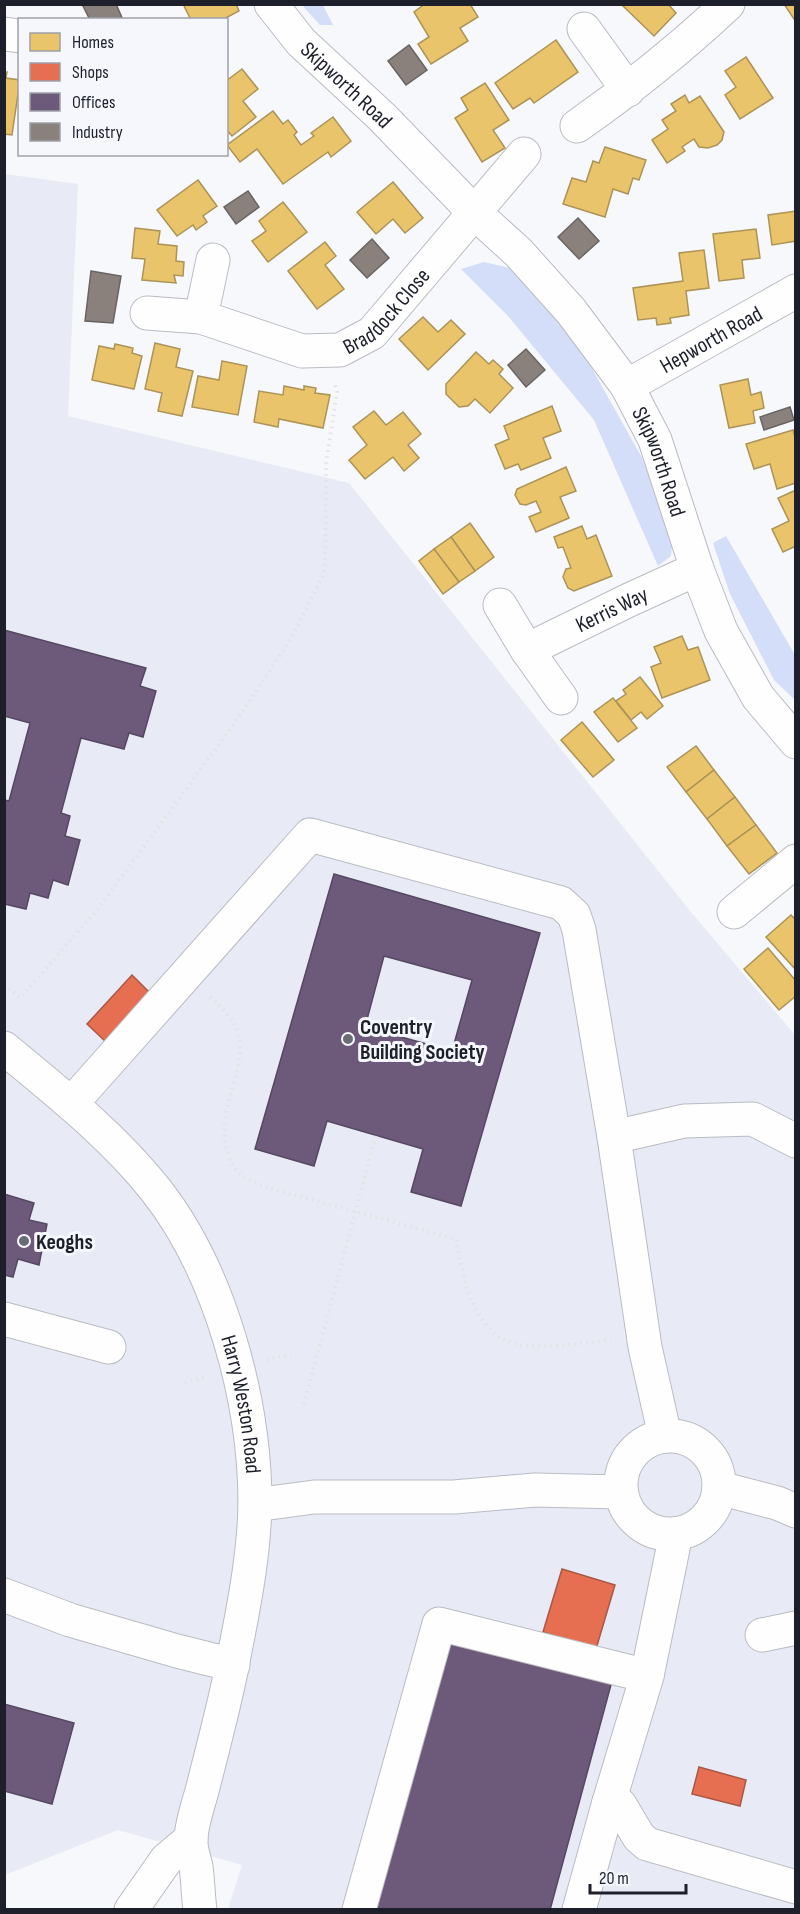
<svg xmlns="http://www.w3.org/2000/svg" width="800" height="1914" font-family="'Sofia Sans Condensed',sans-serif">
<rect width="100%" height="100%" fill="#f7f8fb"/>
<polygon fill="#e8ebf5" points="5,174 78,184 68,416 349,483 691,912 795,1035 796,1909 228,1909 242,1865 118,1830 5,1875"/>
<g fill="#d5def8">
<polygon points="302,5 323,5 333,25 320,25"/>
<polygon points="484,262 510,268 576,340 641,456 673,536 671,556 658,566 594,420 508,316 461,269"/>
<polygon points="726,536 795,655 795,700 774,680 730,594 713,543"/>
</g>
<g fill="#e9c46a" stroke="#ac9357" stroke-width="1.5">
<polygon points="183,4 236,4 239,11 222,20 191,20"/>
<polygon points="425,4 470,4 478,17 460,28 468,41 431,64 418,44 429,37 414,12"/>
<polygon points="625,4 668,4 676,13 654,36 623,6"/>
<polygon points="784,4 796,4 796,22"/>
<polygon points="556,40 578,72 534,103 530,98 513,109 495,83"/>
<polygon points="746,57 773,98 740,119 725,95 736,87 725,71"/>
<polygon points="242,69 258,89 243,101 256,117 232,136 226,129 226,81"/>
<polygon points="4,72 7,72 6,78 20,80 12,135 4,134"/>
<polygon points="485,83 509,120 493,130 505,148 482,162 455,118 468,110 461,98"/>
<polygon points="685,95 689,103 700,96 724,132 722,140 717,145 708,148 699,147 694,139 682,147 685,151 667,163 652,140 668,129 662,120 676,111 671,104"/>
<polygon points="273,111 283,124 288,120 297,132 294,135 301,145 314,136 311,133 333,117 351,141 331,157 328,152 283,184 257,149 240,162 227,145"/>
<polygon points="605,147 646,160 639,180 633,178 628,194 613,189 605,217 563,204 572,178 586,182 593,161 599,163"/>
<polygon points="198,180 217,206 203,216 207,222 196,230 193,225 177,236 157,210"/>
<polygon points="393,182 423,218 405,233 393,219 376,234 357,212"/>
<polygon points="283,202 307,232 268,262 252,241 266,231 259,221"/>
<polygon points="796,211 796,241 772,245 768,215"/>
<polygon points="135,228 160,231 158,244 177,246 176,261 184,262 183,276 174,275 176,283 142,280 145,259 132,258"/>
<polygon points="756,229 760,258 742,260 744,278 719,281 713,234"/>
<polygon points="325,242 336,256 325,265 344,289 317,309 288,271"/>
<polygon points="704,250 709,288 686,291 689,315 670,318 671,323 657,325 656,318 638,320 633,288 683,281 679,253"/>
<polygon points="423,317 438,332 451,320 465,334 428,370 399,339"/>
<polygon points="155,343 180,349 176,367 193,371 182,416 158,411 162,393 145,389"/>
<polygon points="115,344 133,348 132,353 142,356 134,389 92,380 99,346 114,349"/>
<polygon points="476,352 489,364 493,360 503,369 499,374 513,388 490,413 475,399 468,406 459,407 446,394 446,384"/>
<polygon points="222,361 247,366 238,415 192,407 198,376 219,380"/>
<polygon points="748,379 751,395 761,392 764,408 753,411 755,423 729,428 720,385"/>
<polygon points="284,386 304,390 304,386 316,388 315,393 330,395 323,428 279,419 278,427 254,422 259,391 283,395"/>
<polygon points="552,406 561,431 543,438 551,458 521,470 518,464 505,469 495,445 509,439 504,426"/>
<polygon points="374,411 386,425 403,412 421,434 408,445 419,458 404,471 393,457 365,479 349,460 367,445 353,427"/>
<polygon points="793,430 796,440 796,483 777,489 770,464 754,469 746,444"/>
<polygon points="566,467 576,491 560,497 569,518 536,532 529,517 541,512 536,501 526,505 520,504 515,495 517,489"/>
<polygon points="796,490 796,546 783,552 772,529 789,521 778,498"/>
<polygon points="470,523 494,557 475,571 451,537"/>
<polygon points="582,526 587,539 596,535 612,576 574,591 568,588 563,577 566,569 571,568 563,547 558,548 554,537"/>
<polygon points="451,537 475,571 459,582 434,549"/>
<polygon points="434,549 459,582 443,594 419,561"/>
<polygon points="682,636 688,650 698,647 710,680 662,698 651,667 661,663 654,647"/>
<polygon points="640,677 663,706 647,719 641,712 631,720 616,701 626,694 623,690"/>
<polygon points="613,698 637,728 618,742 594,712"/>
<polygon points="582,722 614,760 593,777 561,740"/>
<polygon points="696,746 714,770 686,792 667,767"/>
<polygon points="714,770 735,797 707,819 686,792"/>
<polygon points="735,797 756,825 727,846 707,819"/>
<polygon points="756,825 777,853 749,874 727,846"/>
<polygon points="791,915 796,920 796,970 766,937"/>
<polygon points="768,948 796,981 796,996 779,1010 744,969"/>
</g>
<g fill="#e76f51" stroke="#aa5746" stroke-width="1.5">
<polygon points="132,975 151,994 106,1042 87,1024"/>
<polygon points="562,1569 615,1585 596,1649 543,1632"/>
<polygon points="699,1767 746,1780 740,1806 692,1794"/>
</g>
<g fill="#6d597a" stroke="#554862" stroke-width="1.5" fill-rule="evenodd">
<polygon points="4,630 146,668 140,686 156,691 143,737 129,733 124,749 81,738 61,813 70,816 65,836 80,840 68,885 53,880 48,898 30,893 26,909 4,904 4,800 9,801 30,723 4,716"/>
<path d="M 334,874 L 540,933 L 461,1206 L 411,1192 L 423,1149 L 327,1121 L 314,1166 L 255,1149 ZM 384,956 L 472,980 L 452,1051 L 365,1027 Z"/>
<polygon points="4,1194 34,1203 29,1220 47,1224 39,1265 18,1259 13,1277 4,1275"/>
<polygon points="449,1636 612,1681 550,1910 374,1910"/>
<polygon points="4,1704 74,1723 52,1804 4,1791"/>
</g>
<g fill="#8a817c" stroke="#696464" stroke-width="1.5">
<polygon points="82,4 116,4 123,20 90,20"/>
<polygon points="409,45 427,70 406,85 388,61"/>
<polygon points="248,191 259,207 236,224 224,207"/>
<polygon points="578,218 599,241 579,259 558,237"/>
<polygon points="372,239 389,258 367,278 350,260"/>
<polygon points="91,271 121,276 113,323 85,321"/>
<polygon points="526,349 545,370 526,387 508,365"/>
<polygon points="790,407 794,420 764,430 760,417"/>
</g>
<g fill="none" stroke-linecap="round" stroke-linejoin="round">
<defs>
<g id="minor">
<path id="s1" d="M 271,4 L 301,42 L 382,117 L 475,213 L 519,253 L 571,311 L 627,386 L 655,440 L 697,569 L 721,631 L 758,697 L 796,742"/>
<polyline points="584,29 628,90"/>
<polyline points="4,34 20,36"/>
<path d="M 577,126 C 630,89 680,49 728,4"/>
<path id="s2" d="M 147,313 L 201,317 L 302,351 L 340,350 L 372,333 L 524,154"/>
<polyline points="201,317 213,260"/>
<path id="s3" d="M 627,386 L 796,291"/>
<polyline points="500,605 527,650 561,698"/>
<path id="s4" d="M 527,650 L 629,600 L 697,569"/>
<polyline points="734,912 796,861"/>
<path id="s5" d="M 4,1048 C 57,1092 112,1135 155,1189 C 220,1271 255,1400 255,1504 C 254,1555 244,1606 234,1656 C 226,1700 214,1743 203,1787 C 199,1803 192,1821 191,1838 C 190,1847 194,1858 196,1867 C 198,1881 198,1895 200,1910"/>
<polyline points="71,1104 310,835 561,903 574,915 579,930 614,1137 645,1347 665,1436"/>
<polyline points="614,1137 684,1121 753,1119 796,1141"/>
<polyline points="4,1319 109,1347"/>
<circle cx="670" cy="1485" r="49"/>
<polyline points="719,1488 777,1503 796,1511"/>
<polyline points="255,1505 314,1497 454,1497 535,1490 621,1492"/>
<polyline points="4,1595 70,1620 177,1651 233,1665"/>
<polyline points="762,1635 796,1628"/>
<polyline points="609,1802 620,1805 639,1837 647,1844 796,1887"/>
<polyline points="131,1910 166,1860 191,1839"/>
<polyline points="359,1910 439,1624 647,1676"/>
<polyline points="579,1910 609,1802 647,1676 676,1534"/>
</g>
</defs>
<use href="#minor" stroke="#babcc3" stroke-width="35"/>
<g stroke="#e2e3e4" stroke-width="4" stroke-dasharray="1.5 4.5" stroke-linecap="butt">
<polyline points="4,985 20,998 98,909 236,721 289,642 323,576 325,566 326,464 337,392 334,383"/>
<path d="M 210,997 C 222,1008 233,1017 238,1033 C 249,1067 215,1110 227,1150 C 229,1159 233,1168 240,1174 C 247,1180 260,1184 269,1188 L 456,1239 C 460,1258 464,1284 472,1302 C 477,1314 489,1331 501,1338 C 530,1354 579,1343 611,1340"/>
<polyline points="267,1360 291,1354"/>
<polyline points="185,1383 207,1376"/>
<polyline points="304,1404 376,1135"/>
</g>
<use href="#minor" stroke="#fefefe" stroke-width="33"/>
</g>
<g fill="#696c74" stroke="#f5f7fd" stroke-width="2">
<circle cx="348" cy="1039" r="6"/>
<circle cx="24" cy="1241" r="6"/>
</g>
<g text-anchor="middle" stroke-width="6" stroke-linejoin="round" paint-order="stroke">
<g font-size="22" fill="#1d202b" stroke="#f5f7fd">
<text dy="8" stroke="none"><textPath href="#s1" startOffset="111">Skipworth Road</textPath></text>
<text dy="8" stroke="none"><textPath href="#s2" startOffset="260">Braddock Close</textPath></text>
<text dy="8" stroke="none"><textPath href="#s3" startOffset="96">Hepworth Road</textPath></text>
<text dy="8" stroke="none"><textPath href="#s1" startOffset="606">Skipworth Road</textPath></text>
<text dy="8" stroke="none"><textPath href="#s4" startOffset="94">Kerris Way</textPath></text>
<text dy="8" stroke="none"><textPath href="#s5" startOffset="442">Harry Weston Road</textPath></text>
</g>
<g font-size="22" font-weight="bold" fill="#1d202b" stroke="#f5f7fd" text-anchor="start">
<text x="360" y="1034">Coventry<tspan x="360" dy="25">Building Society</tspan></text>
<text x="36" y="1249">Keoghs</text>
</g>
</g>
<rect width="800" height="1914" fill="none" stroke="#1d202b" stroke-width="12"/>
<rect x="18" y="18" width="210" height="138" fill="#f5f7fd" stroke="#9fa1a9" stroke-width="1.5"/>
<rect x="30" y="33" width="30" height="18" fill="#e9c46a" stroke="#9fa1a9" stroke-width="1.5"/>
<text x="72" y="48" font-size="18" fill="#1d202b">Homes</text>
<rect x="30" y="63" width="30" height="18" fill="#e76f51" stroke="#9fa1a9" stroke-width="1.5"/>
<text x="72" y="78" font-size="18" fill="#1d202b">Shops</text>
<rect x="30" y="93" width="30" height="18" fill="#6d597a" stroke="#9fa1a9" stroke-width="1.5"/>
<text x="72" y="108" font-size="18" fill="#1d202b">Offices</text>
<rect x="30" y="123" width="30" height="18" fill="#8a817c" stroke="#9fa1a9" stroke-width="1.5"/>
<text x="72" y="138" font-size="18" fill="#1d202b">Industry</text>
<path d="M590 1884v9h96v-9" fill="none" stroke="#1d202b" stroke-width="3"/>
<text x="599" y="1884" font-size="18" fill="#1d202b" stroke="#f5f7fd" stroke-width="4.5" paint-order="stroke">20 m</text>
</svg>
